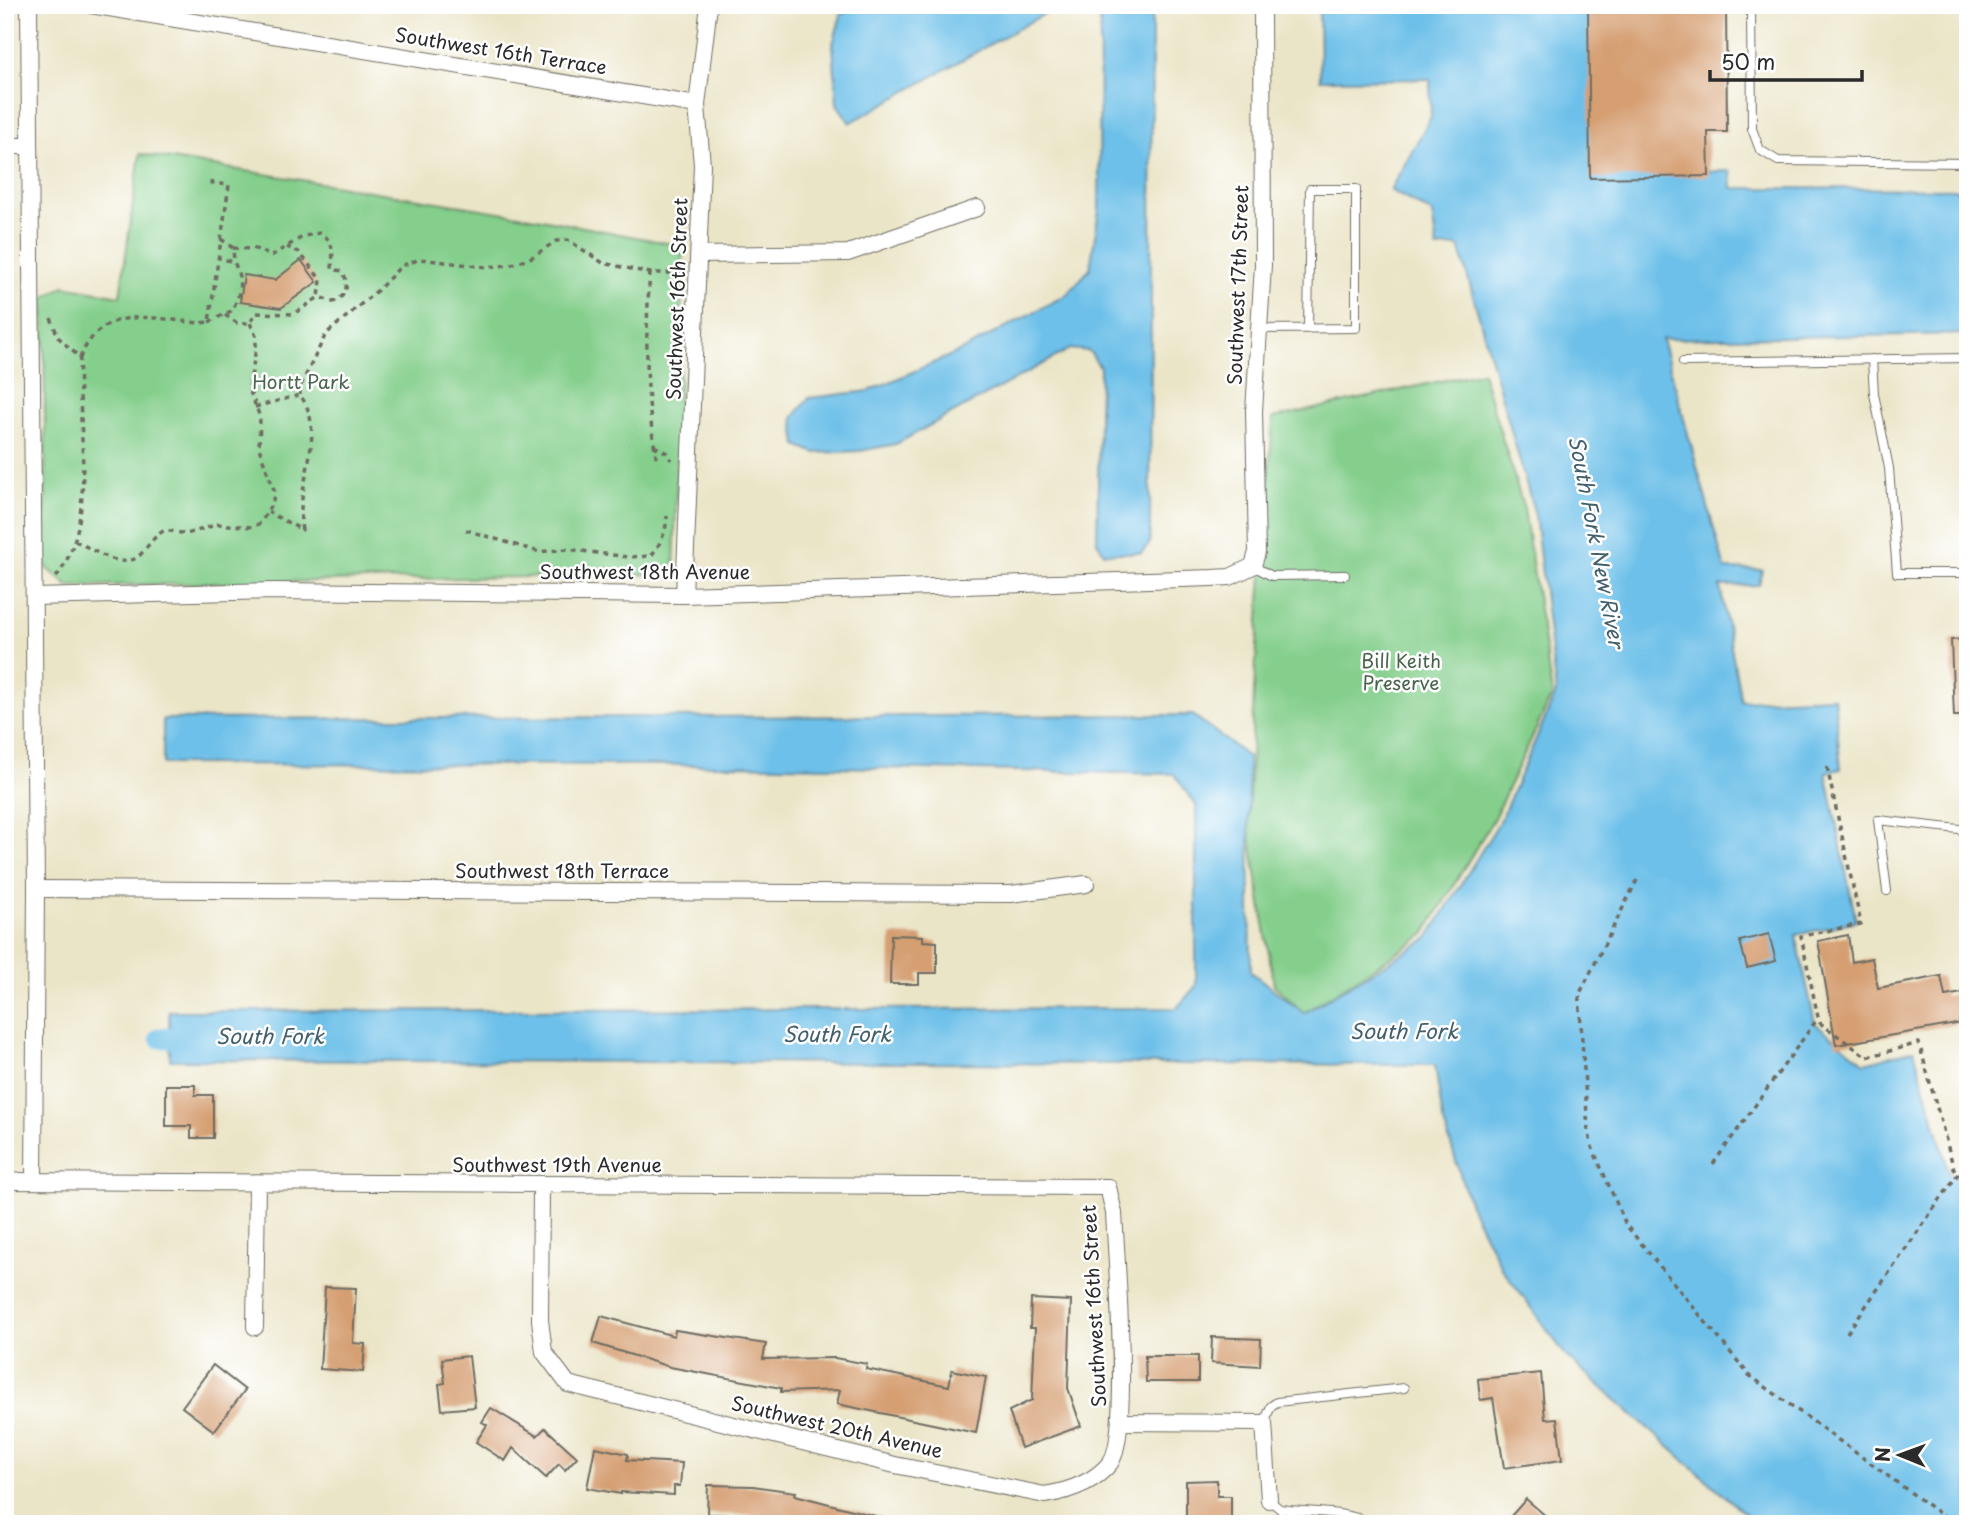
<svg xmlns="http://www.w3.org/2000/svg" width="1973" height="1529" font-family="'Playpen Sans',sans-serif">
<rect width="100%" height="100%" fill="#fff"/>
<filter id="ink" filterUnits="userSpaceOnUse"><feTurbulence type="fractalNoise" baseFrequency=".0143" numOctaves="2"/><feDisplacementMap in="SourceGraphic" scale="14" xChannelSelector="R" yChannelSelector="G"/><feConvolveMatrix kernelMatrix="1 2 1 2 8 2 1 2 1" color-interpolation-filters="sRGB"/></filter>
<filter id="wash" filterUnits="userSpaceOnUse"><feTurbulence type="fractalNoise" baseFrequency=".00686" numOctaves="4" result="noise"/><feDisplacementMap in="SourceGraphic" scale="28" xChannelSelector="R" yChannelSelector="G"/><feGaussianBlur stdDeviation="1.57" result="paint"/><feColorMatrix in="noise" values="0 0 0 0 0 0 0 0 0 0 0 0 0 0 0 0 0 1.4 0 .05"/><feComposite in="paint" operator="in"/></filter>
<g filter="url(#wash)">
<rect width="100%" height="100%" fill="#ebe5c8"/>
<g fill="#84cf8c" stroke="#587d5c" stroke-width="2">
<polygon points="140,154 531,217 683,246 674,574 68,586 46,567 44,298 64,286 120,296"/>
<polygon points="1482,372 1524,509 1552,695 1494,818 1424,935 1304,1013 1274,985 1248,824 1254,690 1273,418"/>
</g>
<g fill="#6dc0e9" stroke="#4c768a" stroke-width="2">
<polygon points="856,5 1060,5 850,123 837,104 833,44 841,15"/>
<polygon points="1096,5 1152,5 1150,543 1141,553 1104,553 1097,542 1100,367 1089,351 1070,349 896,444 860,451 815,453 797,445 793,418 809,398 869,391 963,350 1066,295 1090,269 1099,210 1100,17"/>
<polygon points="1319,5 1600,5 1603,174 1731,171 1732,188 1968,189 1968,334 1662,339 1725,569 1762,570 1759,585 1720,586 1741,701 1834,697 1841,769 1826,772 1856,921 1796,935 1815,1023 1865,1063 1914,1050 1949,1172 1968,1187 1968,1524 1757,1524 1567,1357 1501,1267 1470,1205 1443,1120 1435,1065 170,1060 169,1011 1177,1008 1196,986 1196,805 1174,774 726,765 163,764 163,719 1193,715 1248,757 1251,972 1304,1013 1428,938 1501,819 1556,693 1535,515 1459,246 1437,248 1432,213 1390,190 1431,117 1430,79 1320,80"/>
</g>
<g fill="none" stroke-linecap="round" stroke-linejoin="round">
<polyline stroke="#6dc0e9" stroke-width="21" points="160,1038 197,1037"/>
</g>
<g id="blocks">
<g fill="#d59f72">
<polygon points="1588,5 1726,5 1727,132 1708,132 1709,176 1590,178"/>
<polygon points="301,260 317,282 281,308 240,302 244,275 275,280"/>
<polygon points="1968,639 1968,716 1954,716 1951,640"/>
<polygon points="1769,934 1776,961 1747,968 1740,941"/>
<polygon points="891,935 923,936 923,941 937,942 937,973 919,973 919,984 890,984"/>
<polygon points="1848,935 1852,962 1872,958 1878,988 1941,976 1945,996 1968,992 1968,1022 1836,1045 1818,941"/>
<polygon points="166,1085 195,1085 195,1095 213,1095 213,1138 191,1138 191,1126 166,1126"/>
<polygon points="325,1287 356,1288 353,1343 365,1344 363,1372 320,1369"/>
<polygon points="1031,1299 1071,1301 1068,1388 1081,1426 1021,1448 1009,1411 1032,1400 1035,1328 1030,1328"/>
<polygon points="601,1316 674,1336 675,1330 766,1344 763,1359 835,1358 867,1364 866,1369 949,1386 952,1370 986,1377 976,1433 837,1404 840,1390 781,1392 781,1388 670,1367 593,1343"/>
<polygon points="1212,1337 1261,1339 1260,1366 1211,1363"/>
<polygon points="469,1356 475,1407 442,1410 439,1384 445,1383 442,1359"/>
<polygon points="1145,1356 1198,1356 1198,1382 1146,1382"/>
<polygon points="213,1365 245,1390 214,1431 182,1407"/>
<polygon points="1541,1373 1545,1419 1557,1418 1562,1460 1504,1468 1493,1398 1480,1400 1478,1379"/>
<polygon points="491,1408 537,1436 545,1428 577,1457 565,1470 559,1464 546,1478 513,1448 505,1461 476,1442 487,1425 482,1422"/>
<polygon points="595,1447 628,1454 627,1460 682,1463 680,1486 674,1486 674,1495 621,1492 621,1494 587,1488"/>
<polygon points="1217,1480 1217,1496 1231,1496 1231,1524 1186,1524 1186,1481"/>
<polygon points="708,1485 753,1486 796,1492 795,1495 883,1518 883,1524 754,1524 756,1515 707,1514"/>
<polygon points="1526,1499 1555,1524 1504,1524"/>
</g>
</g>
</g>
<g filter="url(#ink)">
<use href="#blocks" fill-opacity="0" stroke="#6e6c62" stroke-width="2"/>
<g fill="none" stroke-linecap="round" stroke-linejoin="round">
<defs>
<g id="lane">
<polyline points="1751,5 1752,129 1760,150 1778,161 1968,163"/>
<polyline points="1259,329 1356,328 1356,189 1310,189 1308,329"/>
<polyline points="1872,359 1874,394 1889,468 1897,573 1968,573"/>
<polyline points="1683,362 1968,358"/>
<polyline points="1253,566 1272,576 1345,575"/>
<polyline points="1887,891 1878,820 1968,830"/>
<polyline points="1264,1423 1271,1406 1277,1402 1404,1388"/>
<path d="M 1269,1500 L 1280,1509 C 1313,1513 1343,1510 1374,1524"/>
</g>
<g id="street">
<polyline points="29,5 36,889 34,1181"/>
<polyline points="91,5 697,105"/>
<polyline points="5,146 30,146"/>
<polyline points="700,255 848,253 977,208"/>
<polyline points="684,595 702,165 697,105 709,5"/>
<polyline points="34,597 273,591 684,595 1212,578 1230,577 1253,566 1257,552 1254,411 1263,265 1262,5"/>
<polyline points="36,889 1011,894 1086,884"/>
<path d="M 5,1181 L 1108,1187 L 1114,1213 C 1116,1255 1131,1437 1110,1463 C 1094,1483 1069,1491 1045,1495 L 895,1465 L 568,1384 L 544,1352 L 540,1320 L 541,1186"/>
<polyline points="255,1327 257,1184"/>
<polyline points="1121,1422 1264,1423 1269,1500"/>
</g>
</defs>
<use href="#lane" stroke="#6e6c62" stroke-width="10"/>
<use href="#street" stroke="#6e6c62" stroke-width="18"/>
<g stroke="#6e6c62" stroke-width="3.5" stroke-dasharray="5 5" stroke-linecap="butt">
<polyline points="221,239 233,248 234,262"/>
<path d="M 233,248 L 256,249 L 271,256 L 304,236 L 320,233 C 335,241 333,254 332,269 L 342,271 C 350,283 347,297 333,302 L 319,297 L 321,280 L 299,252 L 287,247"/>
<path d="M 650,273 C 645,333 645,401 657,460"/>
<polyline points="225,315 237,323 250,323 256,313 294,314 319,297"/>
<path d="M 51,318 L 58,337 L 80,358 C 76,426 100,524 54,580"/>
<path d="M 209,322 L 231,311 C 242,295 242,278 234,262 L 219,258"/>
<path d="M 80,358 C 103,302 154,319 200,323 L 209,322 L 229,185 L 206,182"/>
<polyline points="300,395 300,387 326,334 379,289 401,266 420,259 486,267 510,265 532,257 556,241 568,240 603,263 650,273 682,273"/>
<path d="M 255,407 L 300,395 C 329,434 294,486 302,530 L 268,512"/>
<polyline points="654,446 667,453 671,460"/>
<path d="M 466,530 L 539,552 L 567,549 L 628,557 L 651,556 C 661,543 666,533 667,516"/>
<path d="M 75,541 C 94,549 123,573 141,554 C 149,545 154,536 165,530 L 187,534 L 218,524 L 252,527 L 261,523 L 273,501 L 274,490 L 259,448 L 260,417 L 249,389 L 256,348 L 256,336 L 250,323"/>
<polyline points="1827,767 1861,924 1801,936 1818,1017 1820,1023 1867,1057 1919,1043 1954,1169 1968,1181"/>
<polyline points="1637,880 1579,995 1588,1130 1592,1147 1626,1225 1749,1375 1954,1524"/>
<polyline points="1713,1164 1818,1018"/>
<polyline points="1847,1333 1958,1174"/>
</g>
<use href="#lane" stroke="#fff" stroke-width="8"/>
<use href="#street" stroke="#fff" stroke-width="16"/>
</g>
</g>
<g text-anchor="middle" stroke-width="5" stroke-linejoin="round" paint-order="stroke">
<g font-size="19" fill="#2b2b2b" stroke="#fff">
<text transform="translate(501 51) rotate(9)" y="7">Southwest 16th Terrace</text>
<text transform="translate(1238 285) rotate(-88)" y="7">Southwest 17th Street</text>
<text transform="translate(677 299) rotate(-88)" y="7">Southwest 16th Street</text>
<text x="645" y="579">Southwest 18th Avenue</text>
<text x="562" y="878">Southwest 18th Terrace</text>
<text x="557" y="1172">Southwest 19th Avenue</text>
<text transform="translate(1094 1306) rotate(-93)" y="7">Southwest 16th Street</text>
<text transform="translate(837 1427) rotate(13)" y="7">Southwest 20th Avenue</text>
</g>
<g font-size="19" fill="#4a644d" stroke="#fff">
<text x="301" y="389">Hortt Park</text>
<text x="1401" y="668">Bill Keith<tspan x="1401" dy="22">Preserve</tspan></text>
</g>
<g font-size="21" font-style="italic" fill="#425f6e" stroke="#fff">
<text transform="translate(1596 542) rotate(79)" y="7">South Fork New River</text>
<text x="1404" y="1039">South Fork</text>
<text x="837" y="1042">South Fork</text>
<text x="270" y="1044">South Fork</text>
</g>
</g>
<rect width="1973" height="1529" fill="none" stroke="#fff" stroke-width="28"/>
<g transform="translate(1900 1455) rotate(271)" stroke="#ffffff" stroke-width="5" paint-order="stroke">
<path d="M0-5L12 26L0 18L-12 26Z" fill="#2b2b2b"/>
<text y="-10" font-size="19" font-weight="bold" text-anchor="middle" fill="#2b2b2b">N</text>
</g>
<path d="M1710 70v10h152v-10" fill="none" stroke="#2b2b2b" stroke-width="3.5"/>
<text x="1721" y="70" font-size="21" fill="#2b2b2b" stroke="#ffffff" stroke-width="5" paint-order="stroke">50 m</text>
</svg>
